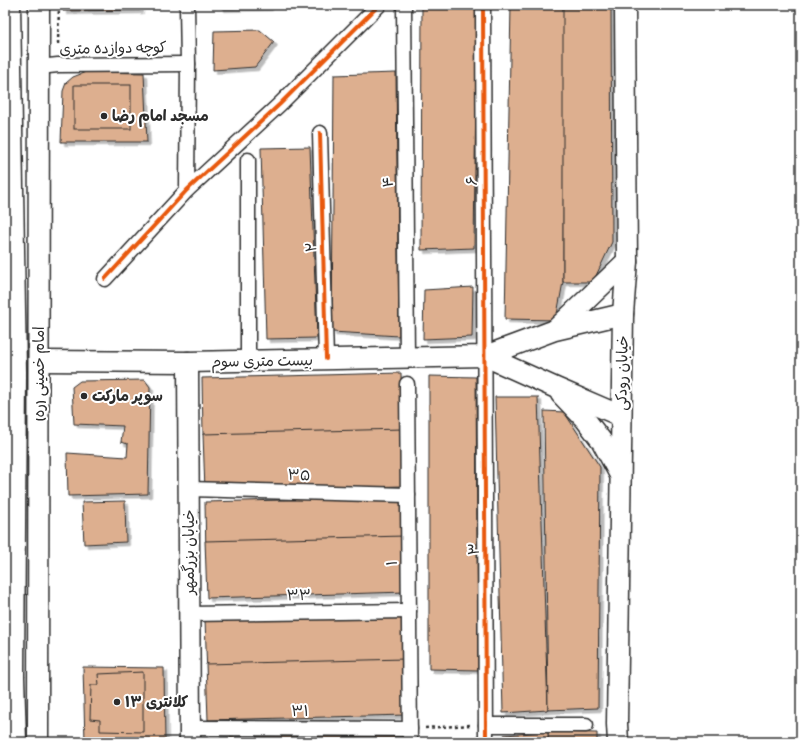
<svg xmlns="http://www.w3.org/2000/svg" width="806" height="747" font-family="'Gochi Hand','Playpen Sans Arabic',sans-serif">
<defs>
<filter id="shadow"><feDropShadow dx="3.5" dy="3.5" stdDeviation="0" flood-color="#0004"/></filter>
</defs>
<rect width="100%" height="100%" fill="#fff"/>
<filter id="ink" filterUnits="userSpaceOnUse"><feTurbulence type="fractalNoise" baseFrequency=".025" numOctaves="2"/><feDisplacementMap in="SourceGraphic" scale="8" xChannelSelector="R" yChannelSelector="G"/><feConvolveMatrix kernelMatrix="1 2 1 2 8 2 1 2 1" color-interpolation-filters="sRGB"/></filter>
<g filter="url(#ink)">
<g fill="#ddaf8f" stroke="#2b2b2b" filter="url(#shadow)">
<polygon points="63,5 140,5 140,10 63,11"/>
<polygon points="220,5 269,5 269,7 221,8"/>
<polygon points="422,5 477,5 474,248 421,250"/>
<polygon points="511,5 564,5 563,282 556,320 505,319"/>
<polygon points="563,5 611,5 612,242 593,282 563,282"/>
<polygon points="260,30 274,42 255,67 213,70 214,31"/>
<polygon points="86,72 144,73 147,142 61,142 63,91 66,83 73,77"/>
<polygon points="396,73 399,336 332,332 334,75"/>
<rect x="74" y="85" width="57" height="44"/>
<polygon points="310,147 317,338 266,339 261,148"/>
<polygon points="473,287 472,337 423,339 424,290"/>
<polygon points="401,373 402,430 203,435 202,378"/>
<polygon points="429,376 476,377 478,670 429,669"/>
<polygon points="145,380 150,387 148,494 68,496 67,453 127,457 128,444 121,442 123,426 74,424 72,387 80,381"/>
<polygon points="495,397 538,397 548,710 503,713"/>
<polygon points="544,411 564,412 600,467 598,708 548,710"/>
<polygon points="402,429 404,486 205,491 203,434"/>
<polygon points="403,497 405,554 206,559 205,502"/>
<polygon points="125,501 126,542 84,544 82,502"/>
<polygon points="405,536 406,592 207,598 205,541"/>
<polygon points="404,614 406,671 207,676 205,619"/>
<polygon points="405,659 407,715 208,720 206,664"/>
<polygon points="83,667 164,668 165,742 85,742"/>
<polygon points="143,672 143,732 100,731 100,720 90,719 91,685 99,685 98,674"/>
<polygon points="548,732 597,733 597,742 548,742"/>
<polygon points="548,732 548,742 504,742 504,735"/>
<polygon points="409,733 409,742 210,742 210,738"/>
</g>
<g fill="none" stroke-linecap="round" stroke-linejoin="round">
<defs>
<g id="street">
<polyline points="404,5 407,358"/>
<polyline points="483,5 486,742"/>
<polyline points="39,67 58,65 188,64"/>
<polyline points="320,133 326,359"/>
<polyline points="187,190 188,64 187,5"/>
<polyline points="105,279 187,190 280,104 379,5"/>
<polyline points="248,361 248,160"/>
<polyline points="407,384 410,742"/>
<polyline points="189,489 408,495"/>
<polyline points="189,614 409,611"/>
<polyline points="486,725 586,725"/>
<polyline points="190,728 410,729"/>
</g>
<g id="secondary">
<polyline points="10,5 16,372 14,677 16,742"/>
<polyline points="556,329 627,261"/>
<polyline points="485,356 556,388 621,416"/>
<polyline points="39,361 188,362 485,356 555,330 623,314"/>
<polyline points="188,362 190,742"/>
<polyline points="561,394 585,419 601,440 620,475"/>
<polyline points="38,742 39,5"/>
<polyline points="618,742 617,724 623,314 627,261 625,5"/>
</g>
</defs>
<use href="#street" stroke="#2b2b2b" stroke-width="17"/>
<use href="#secondary" stroke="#2b2b2b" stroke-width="23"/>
<g stroke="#2b2b2b" stroke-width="2.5" stroke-dasharray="3 3" stroke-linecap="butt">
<polyline points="58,44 59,5"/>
<polyline points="425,728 471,725"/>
</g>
<use href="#street" stroke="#fff" stroke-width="14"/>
<use href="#secondary" stroke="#fff" stroke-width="20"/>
<defs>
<g id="cycleway">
<polyline points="483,5 486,742"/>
<polyline points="320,133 326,359"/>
<polyline points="105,279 187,190 280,104 379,5"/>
</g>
</defs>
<use href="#cycleway" stroke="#fff" stroke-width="6"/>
<use href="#cycleway" stroke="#e8590c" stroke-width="4"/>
</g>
</g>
<g fill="#2b2b2b" stroke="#fff" stroke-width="1.5">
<circle cx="104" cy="116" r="4"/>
<circle cx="84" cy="396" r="4"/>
<circle cx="117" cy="702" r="4"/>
</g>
<g text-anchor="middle" stroke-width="4" stroke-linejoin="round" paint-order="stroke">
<g font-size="15" fill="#2b2b2b" stroke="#fff">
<text transform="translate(113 48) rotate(-1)" y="5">کوچه دوازده متری</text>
<text transform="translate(472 181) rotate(-90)" y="5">۶</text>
<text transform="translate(388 182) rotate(-91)" y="5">۴</text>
<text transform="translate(311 247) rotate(-92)" y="5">۲</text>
<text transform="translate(262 361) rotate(-1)" y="5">بیست متری سوم</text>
<text transform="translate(622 373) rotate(-89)" y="5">خیابان رودکی</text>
<text transform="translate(39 374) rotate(-90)" y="5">امام خمینی (ره)</text>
<text transform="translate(299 475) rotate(2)" y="5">۳۵</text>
<text transform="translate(474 549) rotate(-90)" y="5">۳</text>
<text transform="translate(189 552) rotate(-90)" y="5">خیابان بزرگمهر</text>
<text transform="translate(392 563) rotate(-90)" y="5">۱</text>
<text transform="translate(299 595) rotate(-1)" y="5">۳۳</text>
<text x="300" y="716">۳۱</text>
</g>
<g font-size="15" font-weight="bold" fill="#2b2b2b" stroke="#fff" text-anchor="start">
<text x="112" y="121">مسجد امام رضا</text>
<text x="92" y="401">سوپر مارکت</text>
<text x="125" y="707">کلانتری ۱۳</text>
</g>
</g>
<rect width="806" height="747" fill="none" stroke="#fff" stroke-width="20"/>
<rect x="10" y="10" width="786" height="727" fill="none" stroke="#2b2b2b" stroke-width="1.5" filter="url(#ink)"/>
</svg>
